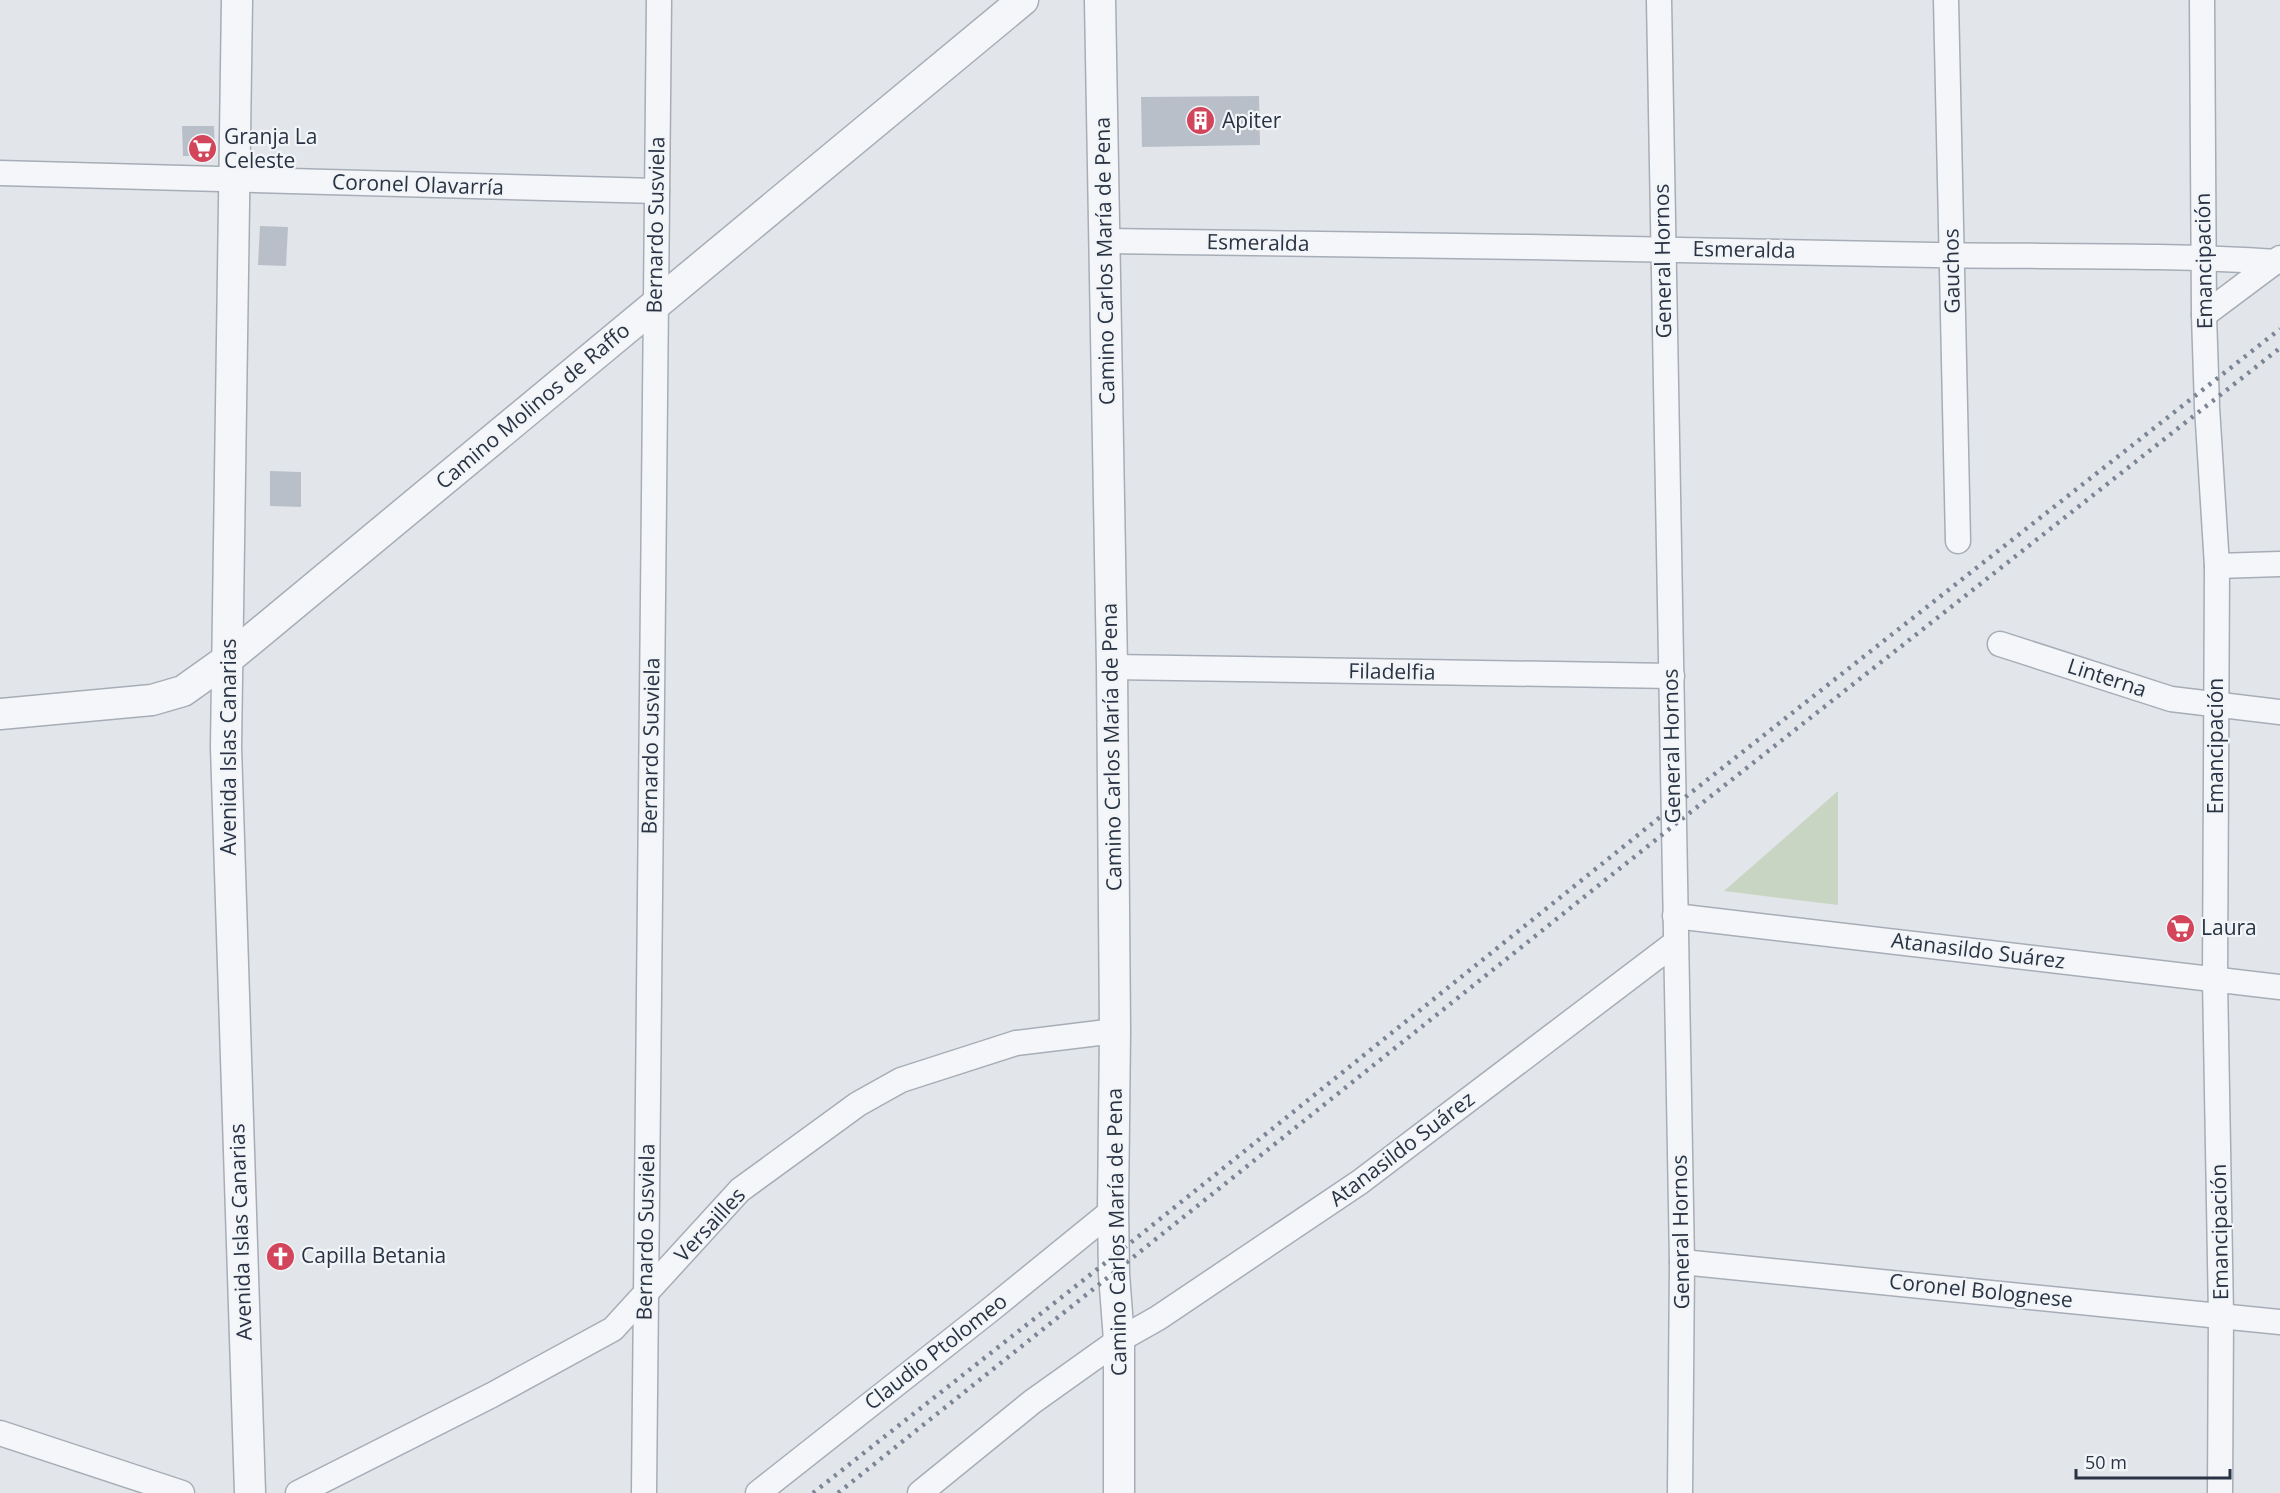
<svg xmlns="http://www.w3.org/2000/svg" width="2280" height="1493" font-family="'Open Sans',sans-serif">
<rect width="100%" height="100%" fill="#e2e6eb"/>
<polygon fill="#c8d5c3" points="1838,791 1838,905 1724,891"/>
<g fill="#b9bfc9">
<polygon points="1259,96 1260,145 1142,147 1141,97"/>
<polygon points="182,126 214,126 215,156 183,156"/>
<polygon points="260,226 288,227 286,266 258,265"/>
<polygon points="270,471 301,472 301,507 270,506"/>
</g>
<g fill="none" stroke-linecap="round" stroke-linejoin="round">
<defs>
<g id="minor">
<polyline points="1659,0 1682,1262 1680,1493"/>
<polyline points="1946,0 1958,541"/>
<polyline points="2202,0 2204,315 2207,407 2217,566 2215,979 2221,1316 2220,1493"/>
<polyline points="0,173 657,191"/>
<path d="M 1105,241 C 1381,245 1658,248 1934,255 C 2048,257 2162,254 2276,262"/>
<polyline points="2204,315 2280,258"/>
<polyline points="2217,566 2280,564"/>
<polyline points="2000,644 2171,699 2280,712"/>
<polyline points="1112,667 1672,676"/>
<polyline points="1675,916 2280,987"/>
<polyline points="1682,1262 2280,1322"/>
<polyline points="0,1433 182,1493"/>
<polyline points="298,1493 492,1395 613,1329 740,1190 858,1104 901,1080 1016,1043 1115,1031"/>
<polyline points="644,1493 659,0"/>
<polyline points="758,1493 990,1310 1113,1210"/>
<polyline points="920,1493 1032,1402 1119,1340 1158,1318 1360,1182 1675,943"/>
</g>
<g id="tertiary">
<polyline points="237,0 226,747 250,1493"/>
<polyline points="1100,0 1112,667 1115,1031 1113,1210 1114,1274 1119,1340 1119,1493"/>
<polyline points="0,714 152,700 183,691 228,659 1023,0"/>
</g>
</defs>
<use href="#minor" stroke="#a7adb6" stroke-width="27"/>
<use href="#tertiary" stroke="#a7adb6" stroke-width="33"/>
<use href="#minor" stroke="#f5f6f9" stroke-width="24"/>
<use href="#tertiary" stroke="#f5f6f9" stroke-width="30"/>
<g stroke="#7b8595" stroke-width="4.5" stroke-dasharray="3 6" stroke-linecap="butt">
<polyline points="813,1493 1114,1256 1674,806 2280,329"/>
<polyline points="838,1493 1673,826 2280,348"/>
</g>
</g>
<defs>
<symbol id="building-disc" viewBox="-11 -11 22 22"><circle r="9.5" fill="#d2455b" stroke="#f2f5f8"/><path d="M-4-6H4V6H1V3H-1V6H-4ZM-2.5-4.3h1.7v1.8h-1.7ZM.8-4.3h1.7v1.8H.8ZM-2.5-1h1.7V.8h-1.7ZM.8-1h1.7V.8H.8Z" fill="#fff"/></symbol>
<symbol id="supermarket-disc" viewBox="-11 -11 22 22"><circle r="9.5" fill="#d2455b" stroke="#f2f5f8"/><path d="M-6-5.5h2.5l.6 2H6L4.5 2H-2.5L-4.4-4H-6ZM-1.5 3.2a1.3 1.3 0 1 0 .1 0ZM3 3.2a1.3 1.3 0 1 0 .1 0Z" fill="#fff"/></symbol>
<symbol id="church-disc" viewBox="-11 -11 22 22"><circle r="9.5" fill="#d2455b" stroke="#f2f5f8"/><path d="M-1.2-6h2.4v3.5h3.3v2.4h-3.3V6h-2.4V-.1h-3.3v-2.4h3.3Z" fill="#fff"/></symbol>
</defs>
<g fill-rule="evenodd">
<use href="#building-disc" x="1184" y="104" width="33" height="33"/>
<use href="#supermarket-disc" x="186" y="132" width="33" height="33"/>
<use href="#supermarket-disc" x="2164" y="912" width="33" height="33"/>
<use href="#church-disc" x="264" y="1240" width="33" height="33"/>
</g>
<g text-anchor="middle" stroke-width="4.5" stroke-linejoin="round" paint-order="stroke">
<g font-size="21" fill="#293344" stroke="#f2f5f8" text-anchor="start">
<text x="1222" y="128">Apiter</text>
<text x="224" y="144">Granja La<tspan x="224" dy="24">Celeste</tspan></text>
<text x="2201" y="935">Laura</text>
<text x="301" y="1263">Capilla Betania</text>
</g>
<g font-size="21" fill="#293344" stroke="#f2f5f8">
<text transform="translate(418 185) rotate(2)" y="7">Coronel Olavarría</text>
<text transform="translate(656 225) rotate(-89)" y="7">Bernardo Susviela</text>
<text transform="translate(1258 243) rotate(1)" y="7">Esmeralda</text>
<text transform="translate(1744 250) rotate(1)" y="7">Esmeralda</text>
<text transform="translate(1105 261) rotate(-91)" y="7">Camino Carlos María de Pena</text>
<text transform="translate(1663 261) rotate(-91)" y="7">General Hornos</text>
<text transform="translate(2204 261) rotate(-91)" y="7">Emancipación</text>
<text transform="translate(1952 271) rotate(-91)" y="7">Gauchos</text>
<text transform="translate(533 406) rotate(-40)" y="7">Camino Molinos de Raffo</text>
<text transform="translate(1392 672) rotate(1)" y="7">Filadelfia</text>
<text transform="translate(2107 678) rotate(18)" y="7">Linterna</text>
<text transform="translate(651 746) rotate(-89)" y="7">Bernardo Susviela</text>
<text transform="translate(1672 746) rotate(-91)" y="7">General Hornos</text>
<text transform="translate(2216 746) rotate(-90)" y="7">Emancipación</text>
<text transform="translate(229 747) rotate(-90)" y="7">Avenida Islas Canarias</text>
<text transform="translate(1112 747) rotate(-91)" y="7">Camino Carlos María de Pena</text>
<text transform="translate(1978 951) rotate(7)" y="7">Atanasildo Suárez</text>
<text transform="translate(1402 1149) rotate(-37)" y="7">Atanasildo Suárez</text>
<text transform="translate(710 1225) rotate(-47)" y="7">Versailles</text>
<text transform="translate(241 1232) rotate(-92)" y="7">Avenida Islas Canarias</text>
<text transform="translate(646 1232) rotate(-89)" y="7">Bernardo Susviela</text>
<text transform="translate(1117 1232) rotate(-91)" y="7">Camino Carlos María de Pena</text>
<text transform="translate(1681 1232) rotate(-91)" y="7">General Hornos</text>
<text transform="translate(2220 1232) rotate(-91)" y="7">Emancipación</text>
<text transform="translate(1981 1291) rotate(6)" y="7">Coronel Bolognese</text>
<text transform="translate(936 1352) rotate(-38)" y="7">Claudio Ptolomeo</text>
</g>
</g>
<path d="M2076 1469v9h154v-9" fill="none" stroke="#293344" stroke-width="3"/>
<text x="2085" y="1469" font-size="18" fill="#293344" stroke="#f2f5f8" stroke-width="4.5" paint-order="stroke">50 m</text>
</svg>
